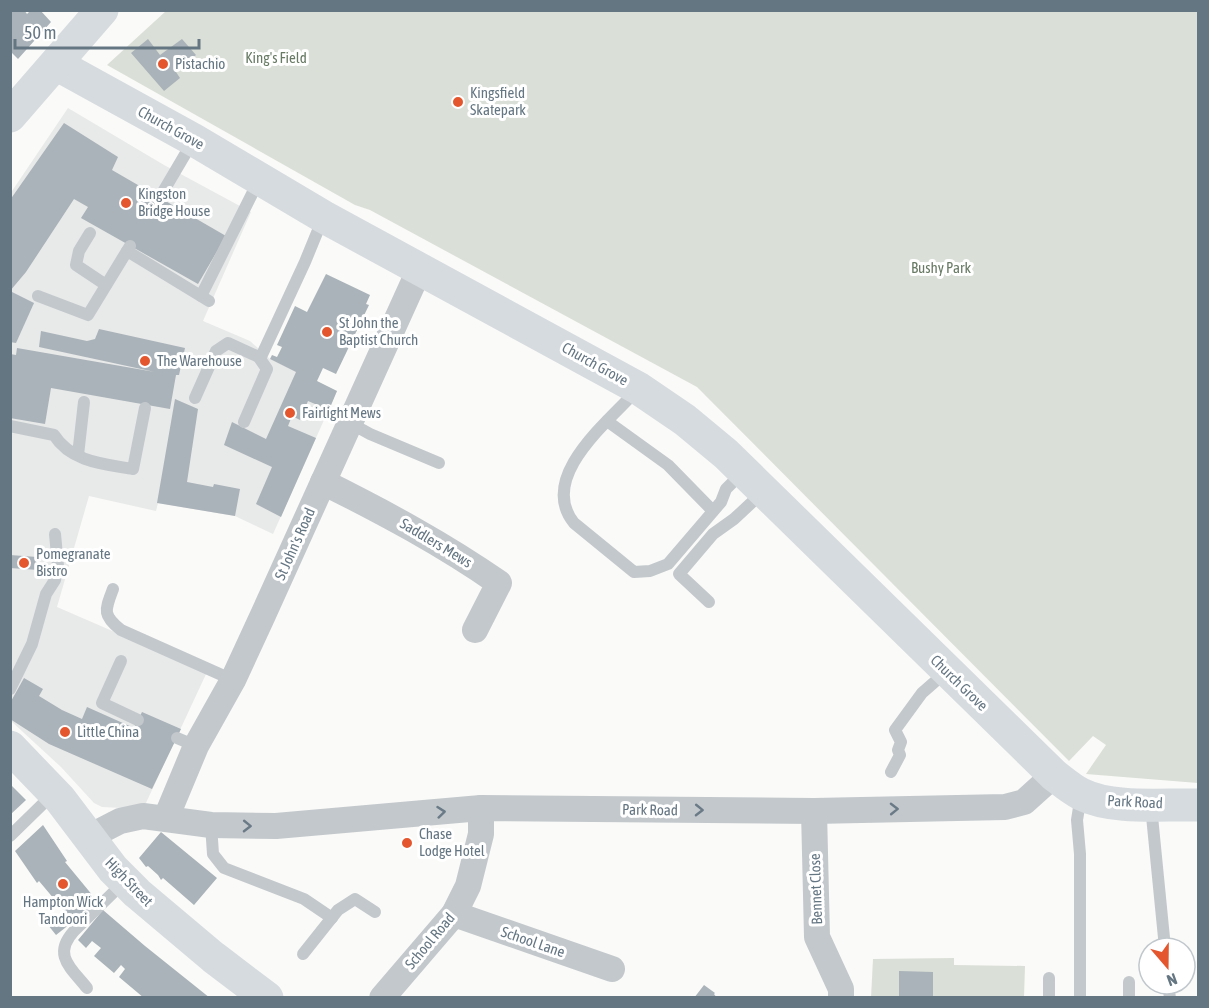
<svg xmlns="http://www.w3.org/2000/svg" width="1209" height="1008" font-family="'Asap Condensed',sans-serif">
<rect width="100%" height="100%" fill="#fafaf8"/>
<polygon fill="#e8e9e9" points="68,108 164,165 251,212 203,321 250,341 270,359 337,391 273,534 235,516 158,503 156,511 89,496 57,607 207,672 145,805 122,808 102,807 94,803 61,767 11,721 10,194"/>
<g fill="#dadfd7">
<polygon points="166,11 1198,11 1198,783 1086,774 1106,745 1093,736 1069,761 697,387 370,210 355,205 107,65"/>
<polygon points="954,958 954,965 1025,966 1024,997 871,998 873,959"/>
</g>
<g fill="#aab3b9">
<polygon points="10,10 24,10 27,14 31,10 40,10 51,22 18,59 10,51"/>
<polygon points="148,39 160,55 182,39 196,55 176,72 180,78 164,91 131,53"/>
<polygon points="64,123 118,157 112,170 226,236 198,284 81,218 88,207 74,199 26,272 10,291 10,200"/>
<polygon points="326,274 370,295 366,304 369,305 336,374 323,368 317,381 337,391 329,410 308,401 300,420 292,416 288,426 316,438 281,517 256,504 272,467 224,445 232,422 266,439 296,372 270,359 272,355 277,357 282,347 277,345 295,306 307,312"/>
<polygon points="10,291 34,303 16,343 10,342"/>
<polygon points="99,329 185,348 179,375 176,375 170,409 51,388 45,424 10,418 10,354 16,355 17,348 155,372 39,347 41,331 87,341 95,339"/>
<polygon points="175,399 198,409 187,482 213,487 214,484 240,489 235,516 157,503"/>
<polygon points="10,555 37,557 38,570 10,568"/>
<polygon points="24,678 43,689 39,696 62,710 82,719 87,707 134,728 142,712 181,729 152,789 49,744 10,719 10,703"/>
<polygon points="10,784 26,800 10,815"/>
<polygon points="43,825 67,861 65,862 98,902 56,935 48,925 65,912 39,881 37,883 15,851"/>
<polygon points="161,832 217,878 194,905 163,878 161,880 158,875 148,866 146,867 139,858"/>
<polygon points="103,910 145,946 210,998 144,998 119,977 125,969 121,965 114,973 94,956 101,948 92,941 86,948 78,940"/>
<polygon points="899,971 933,972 933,998 899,998"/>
<polygon points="704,985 715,993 714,994 717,998 694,998"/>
</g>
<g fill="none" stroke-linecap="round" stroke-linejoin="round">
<g stroke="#c3c8cc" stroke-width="12">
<polyline points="160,197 193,141"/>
<polyline points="90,233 79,251 76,265 106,285"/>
<polyline points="127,251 209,301"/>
<polyline points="38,296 88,315 130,246"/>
<polyline points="201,296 259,180"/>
<path d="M 638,389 C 609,421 537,477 574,523 L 634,572 L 650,571 L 668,564 L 721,502 L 726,489 L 743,472"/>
<polyline points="195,398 216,351 228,343 261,358"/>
<polyline points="607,421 668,465 713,511"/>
<polyline points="244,422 267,369 260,359 305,262 323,218"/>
<polyline points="350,423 370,434 439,463"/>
<path d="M 10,426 L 54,435 C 71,462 104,464 133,469 L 145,408"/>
<polyline points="78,455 84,402"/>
<path d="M 113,589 C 105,610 102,615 121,630 L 233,680"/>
<polyline points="709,602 679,574 713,534 734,519 762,493"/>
<polyline points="121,661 102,703 138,720"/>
<polyline points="10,689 32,644 46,594 55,580 58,566 55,534"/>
<polyline points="177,738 196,746"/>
<polyline points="891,772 900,755 898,750 901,742 895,730 922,693 946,672"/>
<polyline points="1151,806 1165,948"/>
<polyline points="211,825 213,854 224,868 304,899 332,918"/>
<polyline points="10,836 54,793"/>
<polyline points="303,954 338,910 355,899 375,912"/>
<polyline points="1129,982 1129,998"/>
<polyline points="1168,984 1170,998"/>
<path d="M 87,988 C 71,968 52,955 74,931 L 124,882"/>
<polyline points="1049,998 1049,978"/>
<polyline points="1080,998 1080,854 1077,820 1081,795"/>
</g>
<g stroke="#c3c8cc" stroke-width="26">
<path d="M 323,482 C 385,513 443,544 499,583 L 475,630"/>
<polyline points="814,811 817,937 841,989 841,998"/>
<polyline points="166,818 196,746 233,680 263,615 420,268"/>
<polyline points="89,837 120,821 143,816 211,825 276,826 481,808 814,811 1005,807 1024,802 1054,775"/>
<polyline points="454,914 612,969"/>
<polyline points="382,998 454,914 468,886 481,834 481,808"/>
</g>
<path stroke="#d6dbdf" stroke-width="33" d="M 56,64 L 194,140 L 324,217 L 638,388 L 685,420 L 726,454 L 1054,775 C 1062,781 1071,789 1081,794 C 1113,810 1163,804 1198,805"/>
<g stroke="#d6dbdf" stroke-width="33">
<polyline points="10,116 102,10"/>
<polyline points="10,747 60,799 113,869 137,893 213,957 267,998"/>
</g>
</g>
<defs><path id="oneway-chevron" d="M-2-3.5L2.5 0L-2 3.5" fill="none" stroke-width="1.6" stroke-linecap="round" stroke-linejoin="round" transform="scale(1.5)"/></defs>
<g stroke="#6a7a87">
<use href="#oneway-chevron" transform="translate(894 809) rotate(-1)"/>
<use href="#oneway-chevron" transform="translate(699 810) rotate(1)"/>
<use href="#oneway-chevron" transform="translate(441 812) rotate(-6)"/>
<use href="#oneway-chevron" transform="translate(247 826) rotate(1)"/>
</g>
<g fill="#e4572e" stroke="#fff" stroke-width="2">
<circle cx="163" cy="64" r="6"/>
<circle cx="458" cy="102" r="6"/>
<circle cx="126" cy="203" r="6"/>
<circle cx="327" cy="332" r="6"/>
<circle cx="145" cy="361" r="6"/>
<circle cx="290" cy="413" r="6"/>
<circle cx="24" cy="563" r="6"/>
<circle cx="65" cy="732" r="6"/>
<circle cx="407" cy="843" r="6"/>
<circle cx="63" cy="884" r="6"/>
</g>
<g text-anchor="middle" stroke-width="6" stroke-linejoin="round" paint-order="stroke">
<g font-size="15" fill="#687a64" stroke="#fff">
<text x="276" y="63">King's Field</text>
<text x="941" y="273">Bushy Park</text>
</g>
<g font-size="15" fill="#657683" stroke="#fff" text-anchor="start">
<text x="175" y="69">Pistachio</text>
<text x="470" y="98">Kingsfield<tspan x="470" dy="17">Skatepark</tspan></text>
<text x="138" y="199">Kingston<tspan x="138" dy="17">Bridge House</tspan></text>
<text x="339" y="328">St John the<tspan x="339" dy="17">Baptist Church</tspan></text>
<text x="157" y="366">The Warehouse</text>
<text x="302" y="418">Fairlight Mews</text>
<text x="36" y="559">Pomegranate<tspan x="36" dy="17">Bistro</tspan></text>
<text x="77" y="737">Little China</text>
<text x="419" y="839">Chase<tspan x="419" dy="17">Lodge Hotel</tspan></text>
<text x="63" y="907" text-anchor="middle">Hampton Wick<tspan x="63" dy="17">Tandoori</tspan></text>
</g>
<g font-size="15" fill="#657683" stroke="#fff">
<text transform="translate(171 128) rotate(29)" y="5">Church Grove</text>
<text transform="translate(595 364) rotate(29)" y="5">Church Grove</text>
<text transform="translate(436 543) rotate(31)" y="5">Saddlers Mews</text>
<text transform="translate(295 544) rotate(-66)" y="5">St John's Road</text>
<text transform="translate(959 683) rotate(44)" y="5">Church Grove</text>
<text transform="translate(1135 802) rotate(3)" y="5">Park Road</text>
<text transform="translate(650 810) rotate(1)" y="5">Park Road</text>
<text transform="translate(129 882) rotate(46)" y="5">High Street</text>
<text transform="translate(816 889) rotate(-92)" y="5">Bennet Close</text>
<text transform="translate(430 941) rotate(-50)" y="5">School Road</text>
<text transform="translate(533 942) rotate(19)" y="5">School Lane</text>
</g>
</g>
<rect width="1209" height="1008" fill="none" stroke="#657683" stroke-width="24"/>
<g transform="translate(1167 966) rotate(160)"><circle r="28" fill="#ffffff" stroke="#c1c8cd" stroke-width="1.5"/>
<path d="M0-4.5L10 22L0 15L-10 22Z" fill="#e4572e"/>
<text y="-9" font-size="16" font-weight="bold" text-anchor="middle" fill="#657683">N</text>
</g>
<path d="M15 39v9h184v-9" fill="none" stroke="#657683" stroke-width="3"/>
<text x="24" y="39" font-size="18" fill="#657683" stroke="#ffffff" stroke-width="4.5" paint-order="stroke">50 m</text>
</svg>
